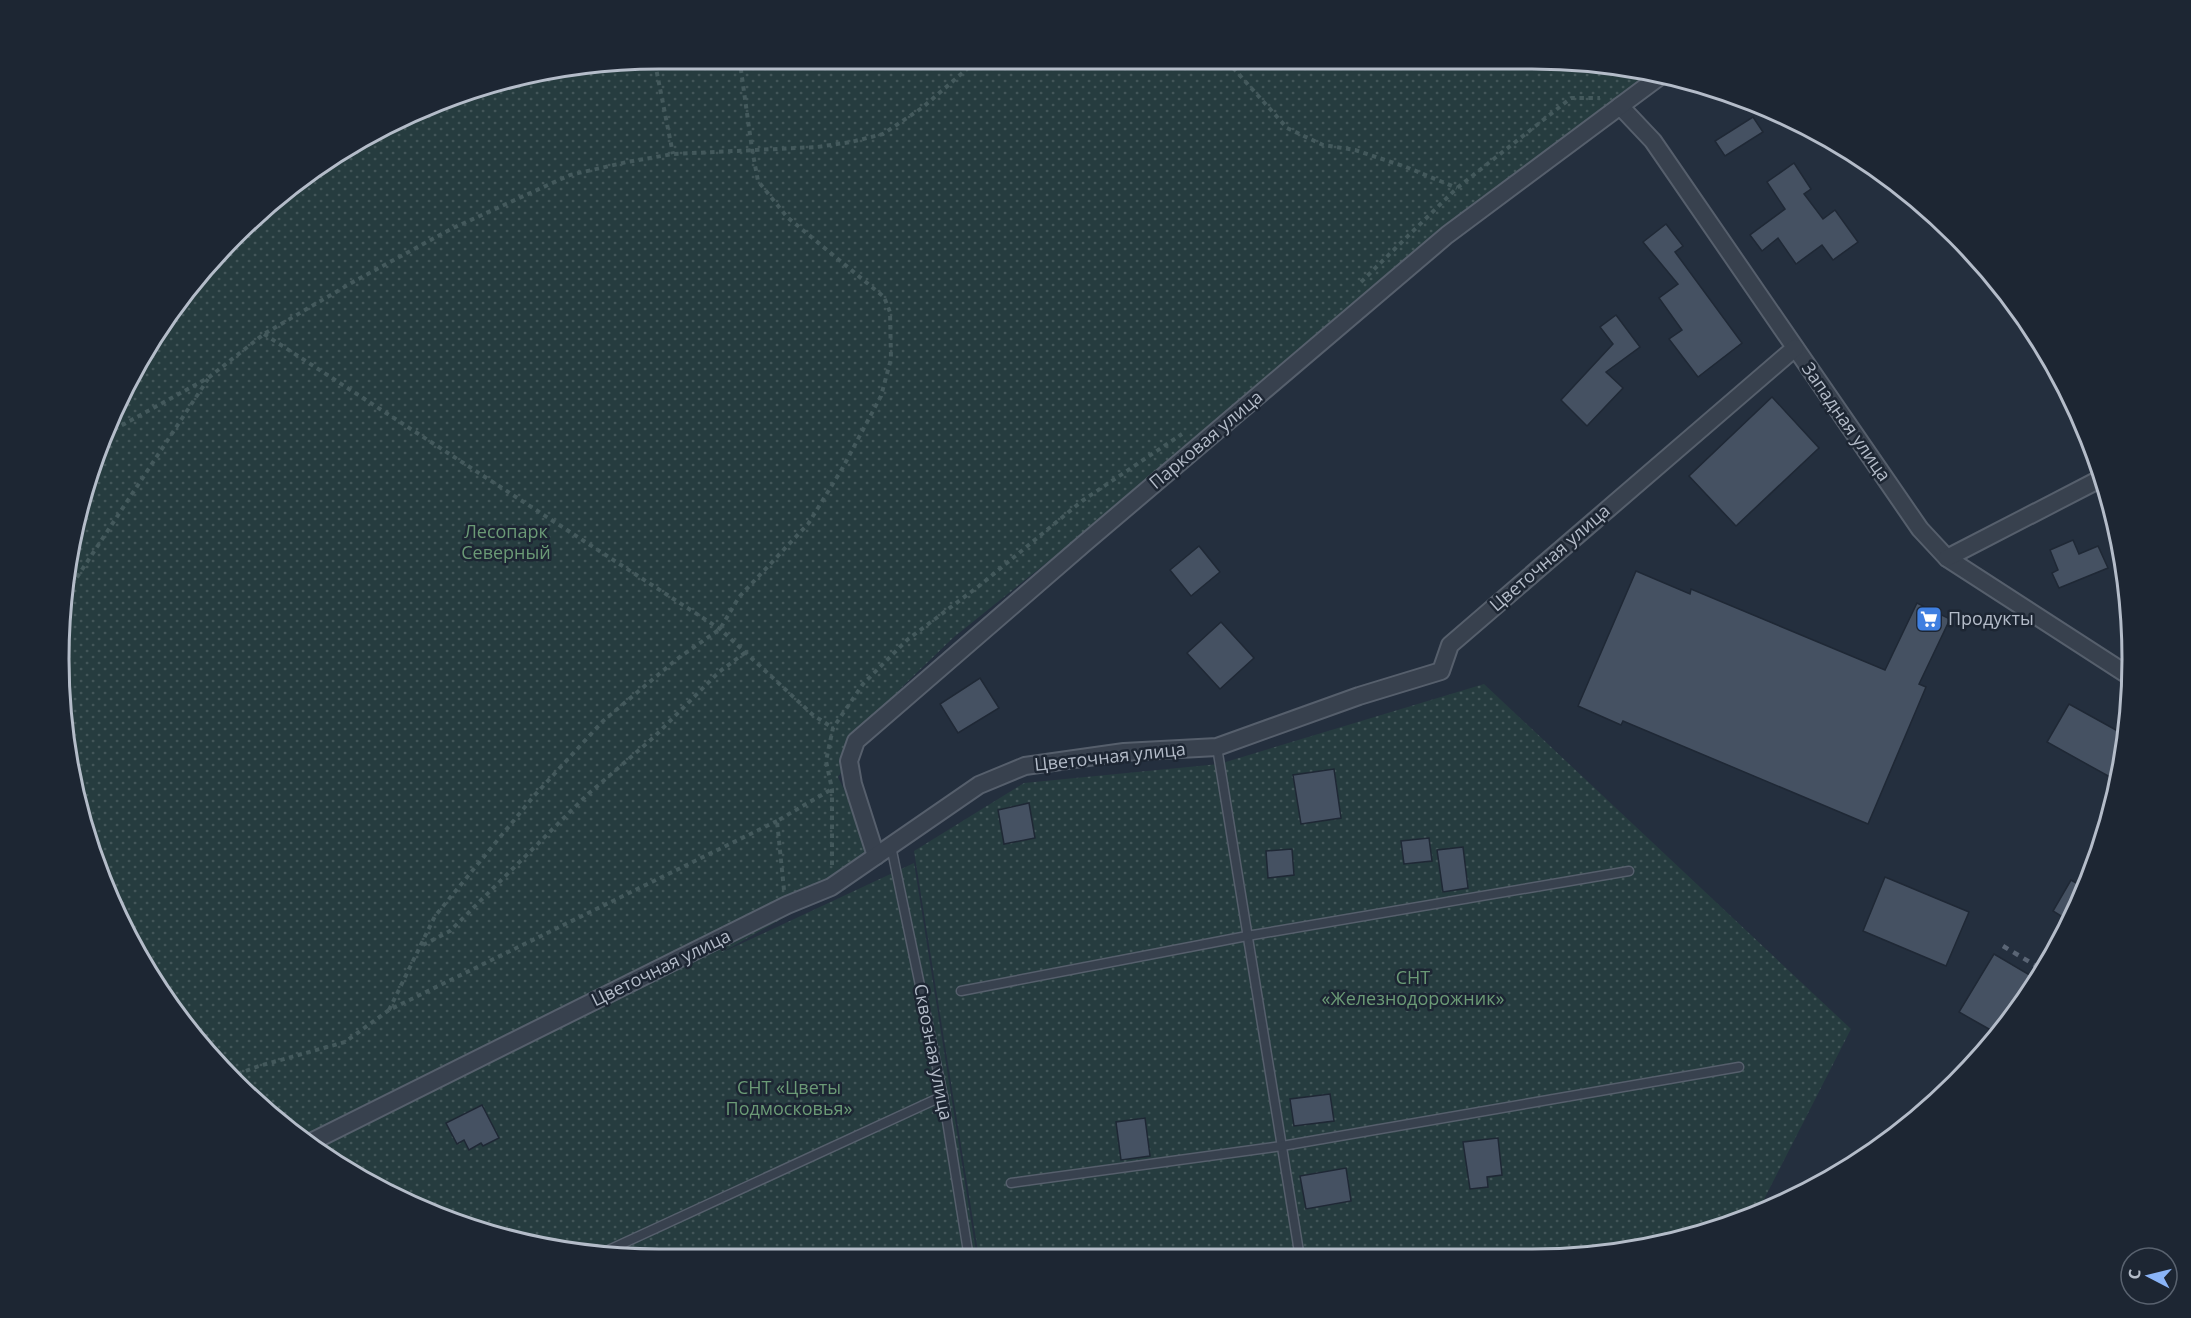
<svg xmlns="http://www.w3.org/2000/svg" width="2191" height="1318" font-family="'Open Sans',sans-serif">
<defs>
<pattern id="park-dots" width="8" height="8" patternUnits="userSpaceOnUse" patternTransform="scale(1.5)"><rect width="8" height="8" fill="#263c3f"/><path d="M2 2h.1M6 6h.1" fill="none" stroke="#435659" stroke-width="1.8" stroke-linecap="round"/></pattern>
</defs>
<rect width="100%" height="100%" fill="#242f3e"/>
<g fill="url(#park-dots)">
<polygon points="1572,60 1654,76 954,637 901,688 838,777 869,841 862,865 842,885 721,953 914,863 977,1258 619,1258 466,1228 325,1158 235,1084 182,1024 121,925 90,852 64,738 59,659 64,580 90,466 160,325 234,235 294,182 393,121 466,90 580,64"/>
<polygon points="1484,684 1851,1029 1757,1213 1725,1228 1572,1258 979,1258 914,851 1024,783 1219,764"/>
</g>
<g fill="#455162" stroke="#1f2835" stroke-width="1.5">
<polygon points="1753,117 1763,132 1725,156 1715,141"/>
<polygon points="1794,163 1811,189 1804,194 1823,219 1835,210 1858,242 1833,260 1822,245 1796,264 1778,238 1762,251 1750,235 1785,209 1767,182"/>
<polygon points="1666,224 1683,246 1675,252 1742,343 1698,377 1669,339 1682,330 1659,298 1678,284 1643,242"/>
<polygon points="1616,315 1640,347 1606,372 1623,388 1587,426 1561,400 1613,344 1600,327"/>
<polygon points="1772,397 1819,448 1736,526 1689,476"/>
<polygon points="2073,540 2079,554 2098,546 2108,568 2059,588 2052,573 2058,570 2050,550"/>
<polygon points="1199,546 1220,572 1191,596 1170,570"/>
<polygon points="1636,571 1690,594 1691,589 1885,670 1917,603 1950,619 1919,684 1926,687 1868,824 1623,721 1621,725 1578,706"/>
<polygon points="1221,622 1254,658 1220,689 1187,653"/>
<polygon points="980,678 999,708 958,733 940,704"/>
<polygon points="2069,704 2125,735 2119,782 2047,742"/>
<polygon points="1334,769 1341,818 1301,824 1293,775"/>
<polygon points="1029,803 1035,838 1004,844 998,810"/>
<polygon points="1429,838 1432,861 1404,864 1401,841"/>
<polygon points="1463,847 1468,888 1443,892 1437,850"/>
<polygon points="1292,849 1294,875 1268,878 1266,851"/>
<polygon points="1885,877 1969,912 1946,966 1863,931"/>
<polygon points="2071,880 2087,889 2069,921 2053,911"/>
<polygon points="1994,954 2038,980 2031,993 1996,1033 1959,1012"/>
<polygon points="1330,1094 1334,1121 1294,1126 1290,1099"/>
<polygon points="482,1105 499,1138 483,1146 481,1143 469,1150 464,1140 457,1144 446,1123"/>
<polygon points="1145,1118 1150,1156 1121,1160 1116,1122"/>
<polygon points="1498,1138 1502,1175 1487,1177 1488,1187 1470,1189 1463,1142"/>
<polygon points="1346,1168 1351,1201 1306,1209 1300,1176"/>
</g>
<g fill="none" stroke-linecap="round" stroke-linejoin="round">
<defs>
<g id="lane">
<polyline points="1217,747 1300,1258"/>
<polyline points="891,846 943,1096 969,1258"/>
<polyline points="961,991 1247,936 1629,871"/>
<polyline points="1011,1183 1282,1146 1739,1067"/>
<polyline points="600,1254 943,1096"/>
</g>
<g id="street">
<polyline points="1620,106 1653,141 1920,529 1947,558 2131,677"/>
<polyline points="1947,558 2102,478"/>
<polyline points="876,856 853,784 849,761 856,741 1086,542 1447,235 1659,77"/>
<polyline points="307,1144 787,905 831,887 979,785 1025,766 1124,752 1217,747 1359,696 1441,671 1450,645 1795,348"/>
</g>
</defs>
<use href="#lane" stroke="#565f6c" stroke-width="11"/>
<use href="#street" stroke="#565f6c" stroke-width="20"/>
<g stroke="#44595c" stroke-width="4" stroke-dasharray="4.5 4.5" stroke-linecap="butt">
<polyline points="1227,61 1287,128 1323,145 1355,150 1406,167 1457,188"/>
<polyline points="655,63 673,154"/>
<polyline points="1361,282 1457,188 1571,98 1600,98"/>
<polyline points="264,334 720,629 813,715 833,728"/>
<polyline points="106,434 208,378 264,334 353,282 451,229 570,175 627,162 673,154 817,147 851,142 883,134 922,108 975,62"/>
<polyline points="62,600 208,379"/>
<polyline points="832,865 832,789 826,761 833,728 863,684 907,640 979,586 1082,501 1182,434"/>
<polyline points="784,890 777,821 832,789"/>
<polyline points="423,945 450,931 587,795 653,738 719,672 746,652"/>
<polyline points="389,1010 435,916 534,796 603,721 677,659 720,629 739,597 808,524 842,469 881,396 891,359 890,312 884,297 787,217 758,181 752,149 740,63"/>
<polyline points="229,1077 259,1066 345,1042 389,1010 777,821"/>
</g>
<use href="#lane" stroke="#38414e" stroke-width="8"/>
<use href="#street" stroke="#38414e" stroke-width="16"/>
<polyline stroke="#5a6575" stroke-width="4.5" stroke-dasharray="6 6" stroke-linecap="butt" points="2003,946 2043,970"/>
</g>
<defs>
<symbol id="supermarket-square" viewBox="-11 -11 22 22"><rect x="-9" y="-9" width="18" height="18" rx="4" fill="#3f7fe0" stroke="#1d2633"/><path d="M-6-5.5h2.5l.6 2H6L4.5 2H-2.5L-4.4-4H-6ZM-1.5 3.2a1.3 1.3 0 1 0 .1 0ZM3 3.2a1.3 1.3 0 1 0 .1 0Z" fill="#fff"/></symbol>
</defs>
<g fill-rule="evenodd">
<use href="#supermarket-square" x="1914" y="604" width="30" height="30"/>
</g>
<g text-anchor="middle" stroke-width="5" stroke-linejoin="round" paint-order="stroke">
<g font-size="18" fill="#b4bcc9" stroke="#1d2633">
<text transform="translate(1846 422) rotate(55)" y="6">Западная улица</text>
<text transform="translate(1206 440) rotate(-40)" y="6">Парковая улица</text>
<text transform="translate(1550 558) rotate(-41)" y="6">Цветочная улица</text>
<text transform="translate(1110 757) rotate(-6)" y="6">Цветочная улица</text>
<text transform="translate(661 968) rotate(-26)" y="6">Цветочная улица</text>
<text transform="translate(933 1052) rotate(79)" y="6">Сквозная улица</text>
</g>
<g font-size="18" fill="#6b9a76" stroke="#1d2633">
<text x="506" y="538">Лесопарк<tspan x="506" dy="21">Северный</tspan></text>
<text x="1413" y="984">СНТ<tspan x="1413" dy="21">«Железнодорожник»</tspan></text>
<text x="789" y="1094">СНТ «Цветы<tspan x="789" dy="21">Подмосковья»</tspan></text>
</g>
<g font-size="18" fill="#b4bcc9" stroke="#1d2633" text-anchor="start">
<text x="1948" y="625">Продукты</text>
</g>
</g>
<path d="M0 0H2191V1318H0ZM659 69H1532A590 590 0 0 1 2122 659V659A590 590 0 0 1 1532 1249H659A590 590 0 0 1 69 659V659A590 590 0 0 1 659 69Z" fill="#1d2633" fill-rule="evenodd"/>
<path fill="none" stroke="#b4bcc9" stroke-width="3" d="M659 69H1532A590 590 0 0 1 2122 659V659A590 590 0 0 1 1532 1249H659A590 590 0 0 1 69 659V659A590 590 0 0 1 659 69Z"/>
<g transform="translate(2149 1276) rotate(277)"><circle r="28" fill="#1d2633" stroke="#59626f" stroke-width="1.5"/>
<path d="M0-4.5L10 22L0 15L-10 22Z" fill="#8ab4f8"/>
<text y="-9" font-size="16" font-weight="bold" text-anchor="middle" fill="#b4bcc9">С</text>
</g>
</svg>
